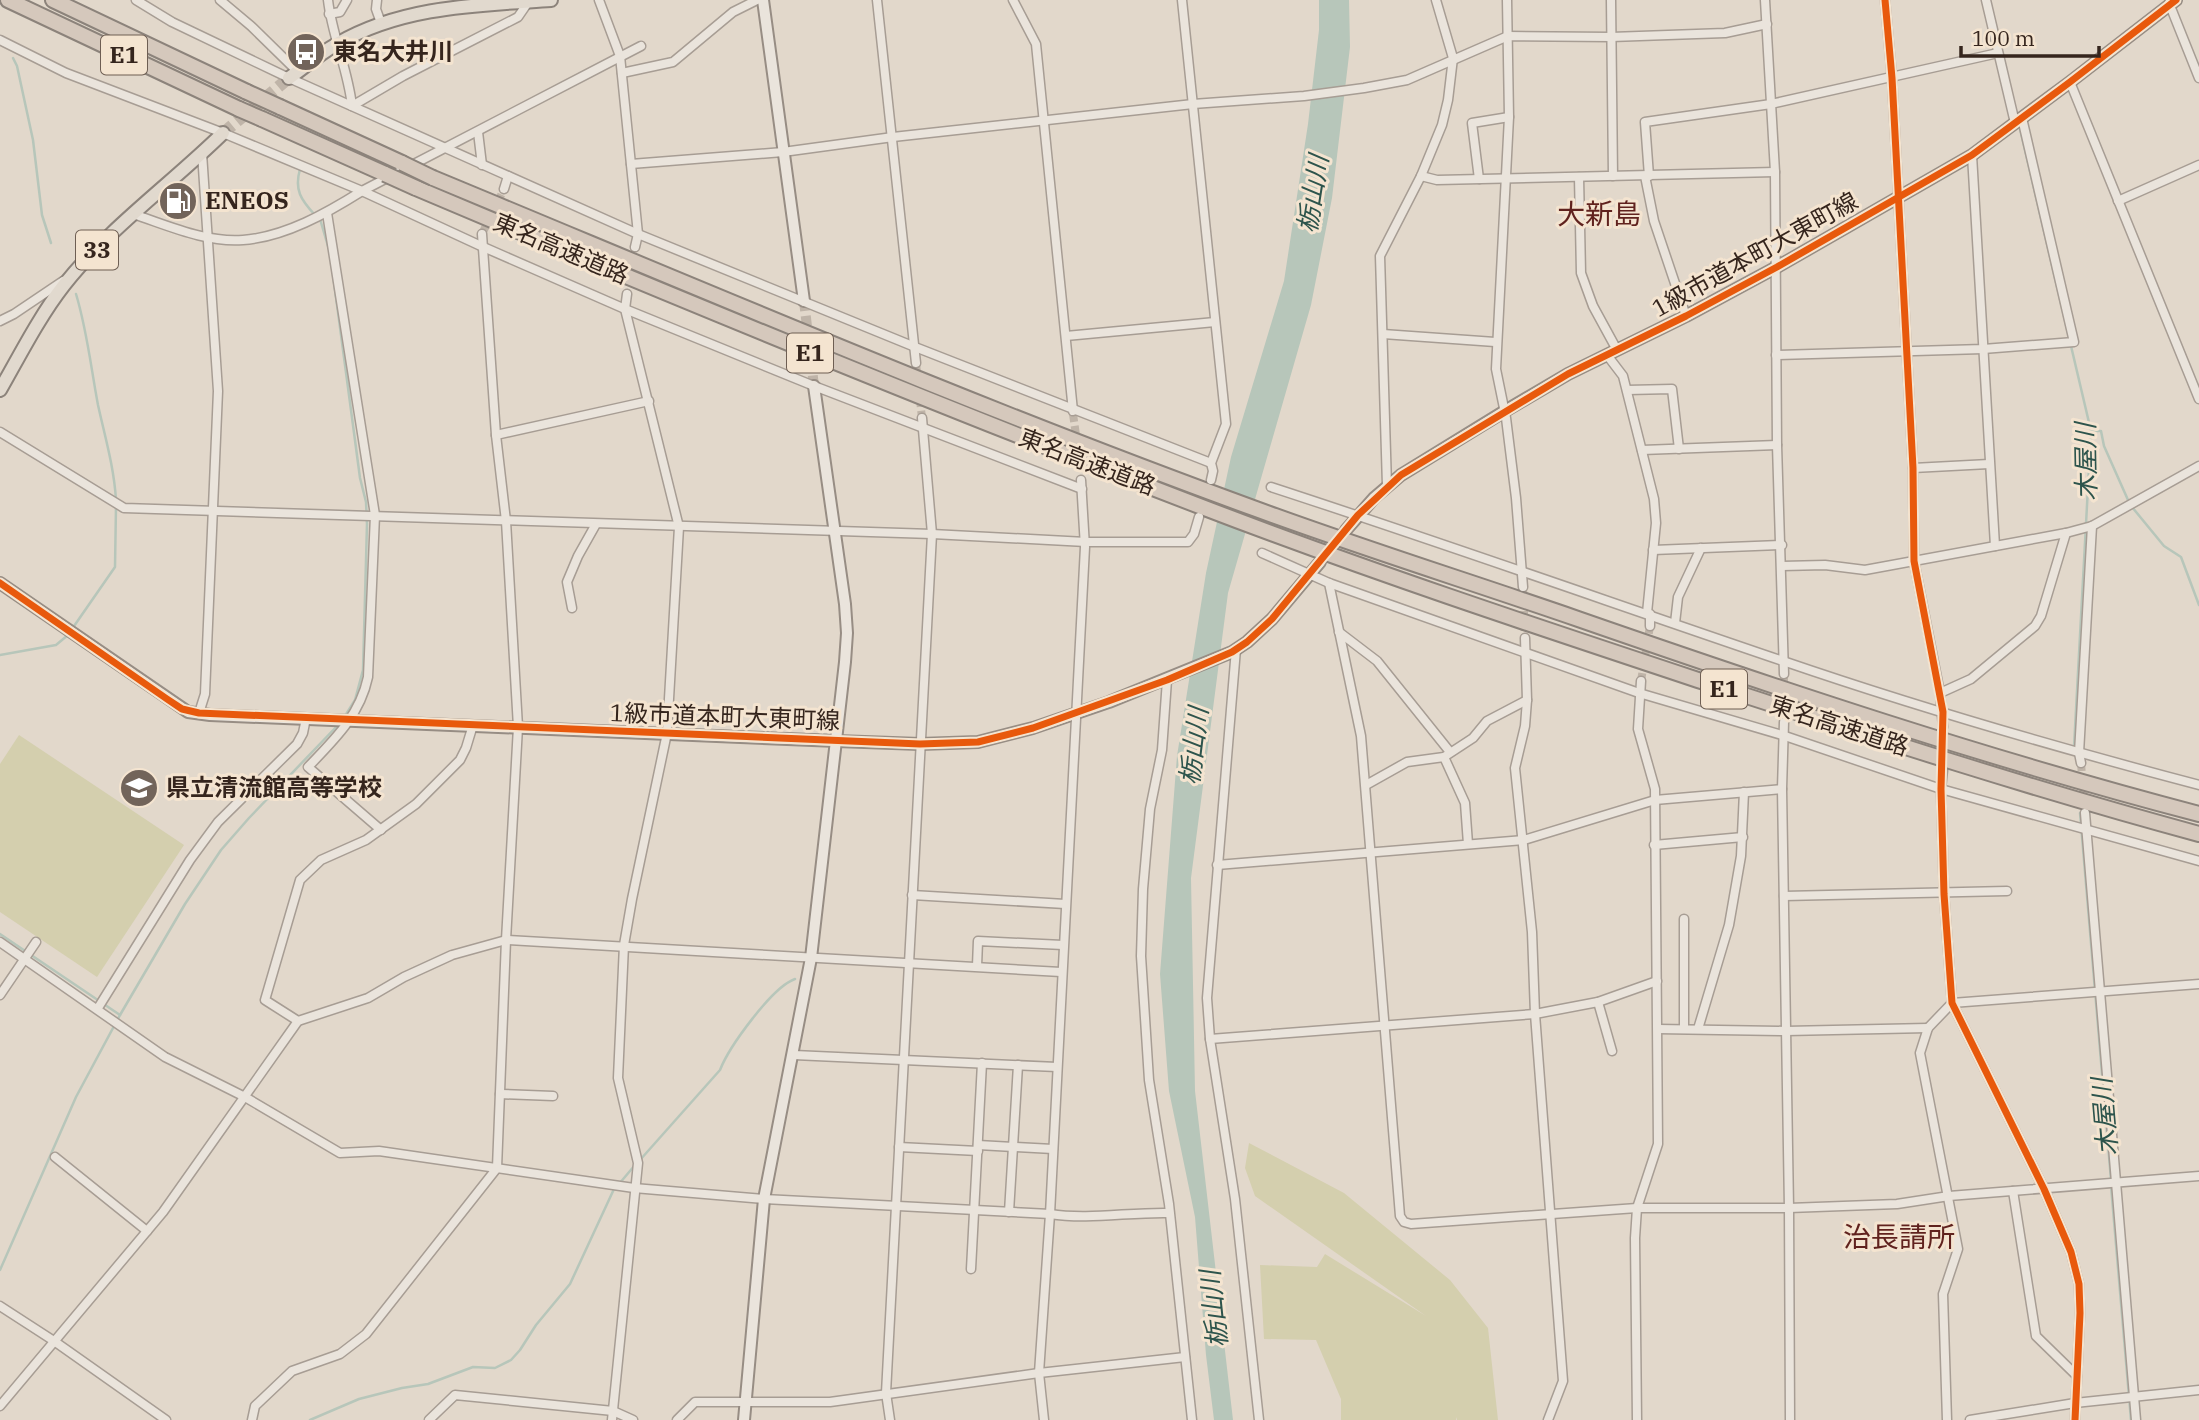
<svg xmlns="http://www.w3.org/2000/svg" width="2199" height="1420" font-family="'IBM Plex Serif','Noto Sans JP',serif">
<rect width="100%" height="100%" fill="#e2d8cb"/>
<g fill="#d4cfae">
<polygon points="19,735 184,845 97,977 0,912 0,764"/>
<polygon points="1249,1143 1344,1193 1450,1280 1488,1328 1498,1420 1457,1420 1457,1417 1456,1420 1341,1420 1341,1399 1316,1340 1264,1339 1260,1265 1317,1267 1325,1254 1426,1316 1255,1196 1245,1168"/>
</g>
<polygon fill="#b7c6ba" points="1319,0 1349,0 1350,47 1332,198 1311,305 1228,593 1191,878 1195,1091 1233,1420 1214,1420 1206,1355 1195,1217 1169,1091 1160,974 1177,756 1206,573 1231,457 1284,281 1308,124 1319,30"/>
<g fill="none" stroke-linecap="round" stroke-linejoin="round">
<g stroke="#b7c6ba" stroke-width="2.5">
<polyline points="13,58 17,66 33,140 42,215 51,243"/>
<polyline points="2020,129 2091,431 2074,747"/>
<path d="M 300,169 C 294,190 301,200 315,215"/>
<polyline points="320,219 330,253"/>
<polyline points="332,267 360,478 366,502 367,524 363,670 355,700 345,716"/>
<path d="M 76,294 C 87,330 91,368 98,405 C 105,437 114,467 116,500"/>
<polyline points="2091,431 2101,431 2104,446 2128,500"/>
<polyline points="2132,507 2164,546 2181,557 2199,605"/>
<polyline points="72,629 115,567 116,506"/>
<polyline points="0,655 56,645 68,635"/>
<polyline points="2080,813 2111,1180"/>
<polyline points="0,934 120,1015"/>
<path d="M 640,1160 L 720,1070 C 729,1047 772,987 795,979"/>
<polyline points="619,1184 635,1165"/>
<polyline points="2111,1186 2131,1420"/>
<polyline points="0,1270 76,1097 120,1015 185,904 221,850 249,818 339,724"/>
<polyline points="310,1420 359,1399 402,1388 428,1384 473,1367 495,1368 511,1360 520,1350 536,1325 570,1284 614,1189"/>
</g>
<g stroke="#bfb4a8" stroke-width="8" stroke-dasharray="8 4" stroke-linecap="butt">
<polyline points="482,234 504,189"/>
<polyline points="916,363 922,418"/>
<polyline points="1073,414 1077,442"/>
<polyline points="1523,587 1525,638"/>
<polyline points="1641,681 1650,626"/>
<polyline points="1784,722 1784,674"/>
<polyline points="2081,763 2084,802"/>
</g>
<polyline stroke="#bfb4a8" stroke-width="10" stroke-dasharray="10 5" stroke-linecap="butt" points="804,301 814,386"/>
<polyline stroke="#bfb4a8" stroke-width="12" stroke-dasharray="12 6" stroke-linecap="butt" points="223,133 289,78"/>
<defs>
<g id="street">
<polyline points="136,0 172,22 289,78 638,234 915,347 1211,463"/>
<polyline points="220,0 251,26 298,72"/>
<path d="M 328,0 C 332,36 348,69 352,106 L 403,76 L 518,17 L 529,1"/>
<polyline points="377,0 376,9 381,23"/>
<polyline points="599,0 620,56 638,234 635,247"/>
<polyline points="877,0 916,363"/>
<polyline points="1013,0 1036,44 1073,411"/>
<polyline points="1182,0 1226,424 1211,463 1213,471 1211,480"/>
<polyline points="1507,0 1509,117 1496,369 1506,418 1516,498 1523,587"/>
<polyline points="1611,0 1613,176"/>
<polyline points="1765,0 1775,172 1777,445 1784,674"/>
<polyline points="1885,0 1892,78 1913,468 1914,561 1940,693 1943,727"/>
<polyline points="1986,0 2015,123"/>
<polyline points="2169,3 2199,78"/>
<polyline points="329,14 340,12 347,0"/>
<polyline points="0,40 66,73 223,133 362,191 481,246 625,309 814,386 1082,489"/>
<polyline points="622,73 673,62 733,12 757,0"/>
<polyline points="2070,82 2199,399"/>
<polyline points="478,132 482,165"/>
<polyline points="1972,155 1995,546"/>
<polyline points="631,164 783,152 893,137 1193,104 1304,96 1364,88 1407,80 1508,36 1611,37 1725,33 1767,24"/>
<polyline points="1421,176 1437,180 1775,172"/>
<polyline points="1645,176 1654,221 1686,316"/>
<polyline points="1649,176 1645,122 1771,104 1998,53"/>
<polyline points="1579,177 1581,273 1593,306 1617,350"/>
<polyline points="1479,179 1472,123 1509,117"/>
<polyline points="504,189 508,176"/>
<polyline points="2118,201 2199,165"/>
<path d="M 327,213 L 375,515 L 368,677 C 360,715 335,739 308,767 L 381,830"/>
<path d="M 133,214 C 167,225 206,243 243,240 C 285,237 327,213 362,191 L 641,46"/>
<polyline points="0,321 14,314 63,281"/>
<polyline points="1383,334 1495,342"/>
<polyline points="1066,336 1215,322"/>
<polyline points="1607,355 1623,376 1654,499 1656,523 1647,613"/>
<polyline points="1776,355 1983,349 2074,342 2022,118"/>
<polyline points="1627,390 1672,389 1679,449"/>
<polyline points="0,432 124,508 932,534 1086,542 1188,542 1194,534 1199,517"/>
<polyline points="496,435 649,401"/>
<polyline points="1642,450 1777,445"/>
<polyline points="1913,468 1989,464"/>
<polyline points="1387,486 1380,256 1421,176 1442,125 1448,100 1453,58 1436,0"/>
<path d="M 1271,487 C 1443,543 1612,603 1783,661 C 1920,708 2059,748 2199,785"/>
<polyline points="1653,550 1782,545"/>
<polyline points="1262,553 1329,583 1639,693 1782,735 1941,789 2199,861"/>
<polyline points="1782,566 1825,565 1865,570 2066,533 2092,526 2199,466"/>
<polyline points="1329,583 1361,736 1400,1216 1404,1222 1411,1224 1637,1208 1789,1208 1897,1204 1949,1196 2199,1176"/>
<polyline points="572,608 567,582 578,556 596,524"/>
<polyline points="1675,623 1678,597 1701,548"/>
<polyline points="1650,626 1650,614"/>
<polyline points="1339,632 1377,661 1450,752"/>
<polyline points="1525,638 1527,700 1525,726 1515,768 1532,932 1535,1014 1563,1381 1548,1420"/>
<polyline points="1236,649 1207,998 1210,1039 1235,1199 1259,1420"/>
<polyline points="1167,680 1162,750 1150,809 1143,889 1141,956 1149,1080 1169,1204 1192,1420"/>
<polyline points="1940,693 1971,679 2035,626 2041,616 2066,533"/>
<polyline points="199,713 205,694 218,391 202,153"/>
<polyline points="1784,722 1782,789 1789,1208 1790,1420"/>
<polyline points="1444,757 1465,803 1468,844"/>
<polyline points="2081,763 2079,753 2092,526"/>
<polyline points="1943,770 1941,789 1944,894 1952,1003 2044,1189 2071,1252 2079,1284 2080,1313 2075,1420"/>
<polyline points="1366,785 1407,762 1444,757 1473,738 1487,721 1527,700"/>
<polyline points="2085,813 2136,1420"/>
<polyline points="1654,845 1743,837"/>
<polyline points="1217,865 1524,840 1655,800 1782,789"/>
<polyline points="912,895 1065,904"/>
<polyline points="1784,896 2007,891"/>
<polyline points="1684,919 1684,1028"/>
<path d="M 0,942 L 165,1057 L 245,1097 L 340,1153 L 379,1151 L 634,1188 L 764,1199 L 1050,1214 C 1089,1220 1129,1212 1169,1213"/>
<polyline points="977,966 978,941 1063,945"/>
<polyline points="0,995 36,942"/>
<polyline points="1598,1002 1612,1051"/>
<polyline points="98,1008 190,860 218,822 297,744 303,733 306,718"/>
<polyline points="298,1021 265,1000 300,880 321,860 366,840 416,804 460,760 466,748 473,725"/>
<polyline points="1658,1029 1786,1031 1928,1028"/>
<polyline points="1698,1029 1729,925 1741,856 1744,792"/>
<polyline points="1210,1039 1535,1014 1598,1002 1657,981"/>
<polyline points="794,1055 1057,1067"/>
<polyline points="500,1094 553,1096"/>
<polyline points="978,1145 1053,1149"/>
<polyline points="899,1147 978,1151"/>
<polyline points="55,1157 147,1231"/>
<polyline points="2013,1191 2036,1336 2077,1376"/>
<polyline points="1009,1212 1018,1065"/>
<polyline points="971,1269 982,1063"/>
<polyline points="0,1306 54,1341 166,1420"/>
<polyline points="0,1406 163,1212 298,1021 368,998 404,977 452,955 506,940 1061,972"/>
<polyline points="252,1420 255,1406 292,1371 340,1354 366,1334 497,1168 506,940 518,727 506,521 496,435 482,234"/>
<polyline points="429,1420 455,1395 613,1411 633,1420"/>
<polyline points="612,1420 638,1163 618,1078 624,945 632,899 667,733 679,527 625,309 627,294"/>
<polyline points="677,1420 695,1402 830,1402 1039,1373 1185,1357"/>
<polyline points="890,1420 886,1393 932,534 922,418"/>
<polyline points="1044,1420 1039,1373 1050,1214 1085,547 1081,480"/>
<polyline points="1637,1420 1635,1238 1637,1208 1658,1144 1655,789 1638,729 1641,681"/>
<polyline points="1947,1420 1943,1294 1958,1249 1920,1053 1928,1028 1952,1003 2199,984"/>
<polyline points="1970,1420 2075,1403 2199,1390"/>
</g>
<g id="secondary">
<polyline points="763,0 804,301"/>
<polyline points="1346,530 1374,498 1401,475 1505,411 1568,374 1686,316 1777,267 1972,155 2070,82 2176,0"/>
<polyline points="0,583 188,712 210,715 837,741 920,744 978,742 1033,728 1109,702 1232,652 1247,642 1272,619 1320,562"/>
<polyline points="744,1420 764,1199 811,958 845,662 847,633 845,604 814,386"/>
</g>
<g id="primary">
<path d="M 289,78 C 305,67 319,54 337,44 C 402,6 478,5 551,0"/>
<path d="M 0,390 C 20,355 39,317 64,285 C 110,227 171,184 223,133"/>
</g>
<g id="highway">
<polyline points="8,0 239,109"/>
<polyline points="53,0 247,92"/>
<polyline points="280,107 402,163"/>
<polyline points="262,119 385,174"/>
<path d="M 433,178 C 706,291 978,408 1256,509 C 1362,548 1471,582 1578,619 C 1782,690 1989,759 2199,814"/>
<path d="M 416,188 C 676,298 938,406 1202,507 C 1371,572 1544,629 1716,686 C 1876,738 2036,790 2199,834"/>
</g>
</defs>
<use href="#street" stroke="#a79d94" stroke-width="11"/>
<use href="#secondary" stroke="#978d84" stroke-width="14"/>
<use href="#primary" stroke="#8c837b" stroke-width="16"/>
<use href="#highway" stroke="#8c837b" stroke-width="18"/>
<use href="#street" stroke="#eae4dc" stroke-width="8"/>
<use href="#secondary" stroke="#eae4dc" stroke-width="10"/>
<use href="#primary" stroke="#e1d9ce" stroke-width="12"/>
<use href="#highway" stroke="#d5c8bc" stroke-width="14"/>
<defs>
<g id="highway-bridge">
<polyline points="247,92 280,107"/>
<polyline points="239,109 262,119"/>
<polyline points="402,163 433,178"/>
<polyline points="385,174 416,188"/>
</g>
</defs>
<use href="#highway-bridge" stroke="#8c837b" stroke-width="18" stroke-linecap="butt"/>
<use href="#highway-bridge" stroke="#d5c8bc" stroke-width="14"/>
<defs>
<g id="cycleway">
<polyline points="1885,0 1892,78 1913,468 1914,561 1943,712 1941,789 1944,894 1952,1003 2044,1189 2071,1252 2079,1284 2080,1313 2075,1420"/>
<polyline points="0,583 167,699 182,709 199,713 920,744 978,742 1033,728 1167,680 1232,652 1247,642 1272,619 1358,515 1401,475 1568,374 1686,316 1777,267 1972,155 2070,82 2176,0"/>
</g>
</defs>
<use href="#cycleway" stroke="#f4e4d0" stroke-width="11"/>
<use href="#cycleway" stroke="#e8590c" stroke-width="7"/>
</g>
<defs>
<symbol id="bus-disc" viewBox="-11 -11 22 22"><circle r="9.5" fill="#72645a" stroke="#f4e4d0"/><path d="M-5-6H5V4H4V6H2V4H-2V6H-4V4H-5ZM-3.5-4V0h7V-4ZM-3.5 1.2v1.5H-2V1.2ZM2 1.2v1.5H3.5V1.2Z" fill="#fff"/></symbol>
<symbol id="fuel-disc" viewBox="-11 -11 22 22"><circle r="9.5" fill="#72645a" stroke="#f4e4d0"/><path d="M-5.5-6h7V0h2V4h1.3V-2.5L3-4.5l.8-.8L6-3V5H2.5V1h-1V6h-7ZM-4.2-4.7v3.2H.2V-4.7Z" fill="#fff"/></symbol>
<symbol id="school-disc" viewBox="-11 -11 22 22"><circle r="9.5" fill="#72645a" stroke="#f4e4d0"/><path d="M0-5L7-2L0 1L-7-2ZM-4 1L0 2.5L4 1V4Q0 6-4 4Z" fill="#fff"/></symbol>
</defs>
<g fill-rule="evenodd">
<use href="#bus-disc" x="284" y="30" width="44" height="44"/>
<use href="#fuel-disc" x="156" y="179" width="44" height="44"/>
<use href="#school-disc" x="117" y="766" width="44" height="44"/>
</g>
<g text-anchor="middle" stroke-width="6" stroke-linejoin="round" paint-order="stroke">
<g fill="#f4e4d0" stroke="#6e5e53" stroke-width="2">
<rect x="101" y="35.5" width="46" height="39" rx="5"/>
<rect x="76" y="230.5" width="42" height="39" rx="5"/>
<rect x="787" y="333.5" width="46" height="39" rx="5"/>
<rect x="1701" y="669.5" width="46" height="39" rx="5"/>
</g>
<g font-size="23" font-weight="bold" fill="#35251d">
<text x="124" y="63">E1</text>
<text x="97" y="258">33</text>
<text x="810" y="361">E1</text>
<text x="1724" y="697">E1</text>
</g>
<g font-size="24" font-weight="bold" fill="#35251d" stroke="#f4e4d0" text-anchor="start">
<text x="333" y="60">東名大井川</text>
<text x="205" y="209">ENEOS</text>
<text x="166" y="796">県立清流館高等学校</text>
</g>
<g font-size="24" fill="#35251d" stroke="#f4e4d0">
<text transform="translate(561 249) rotate(23)" y="8">東名高速道路</text>
<text transform="translate(1755 255) rotate(-29)" y="8">1級市道本町大東町線</text>
<text transform="translate(1087 462) rotate(21)" y="8">東名高速道路</text>
<text transform="translate(725 717) rotate(2)" y="8">1級市道本町大東町線</text>
<text transform="translate(1839 726) rotate(18)" y="8">東名高速道路</text>
</g>
<g font-size="26" font-style="italic" fill="#2d544c" stroke="#f4e4d0">
<text transform="translate(1313 194) rotate(-81)" y="9">栃山川</text>
<text transform="translate(2086 462) rotate(-91)" y="9">木屋川</text>
<text transform="translate(1194 746) rotate(-83)" y="9">栃山川</text>
<text transform="translate(2105 1117) rotate(-95)" y="9">木屋川</text>
<text transform="translate(1214 1309) rotate(-96)" y="9">栃山川</text>
</g>
<g font-size="28" fill="#60221e" stroke="#f4e4d0">
<text x="1599" y="224">大新島</text>
<text x="1899" y="1247">治長請所</text>
</g>
</g>
<path d="M1961 46v10h138v-10" fill="none" stroke="#35251d" stroke-width="3.5"/>
<text x="1972" y="46" font-size="21" fill="#35251d" stroke="#f4e4d0" stroke-width="5" paint-order="stroke">100 m</text>
</svg>
